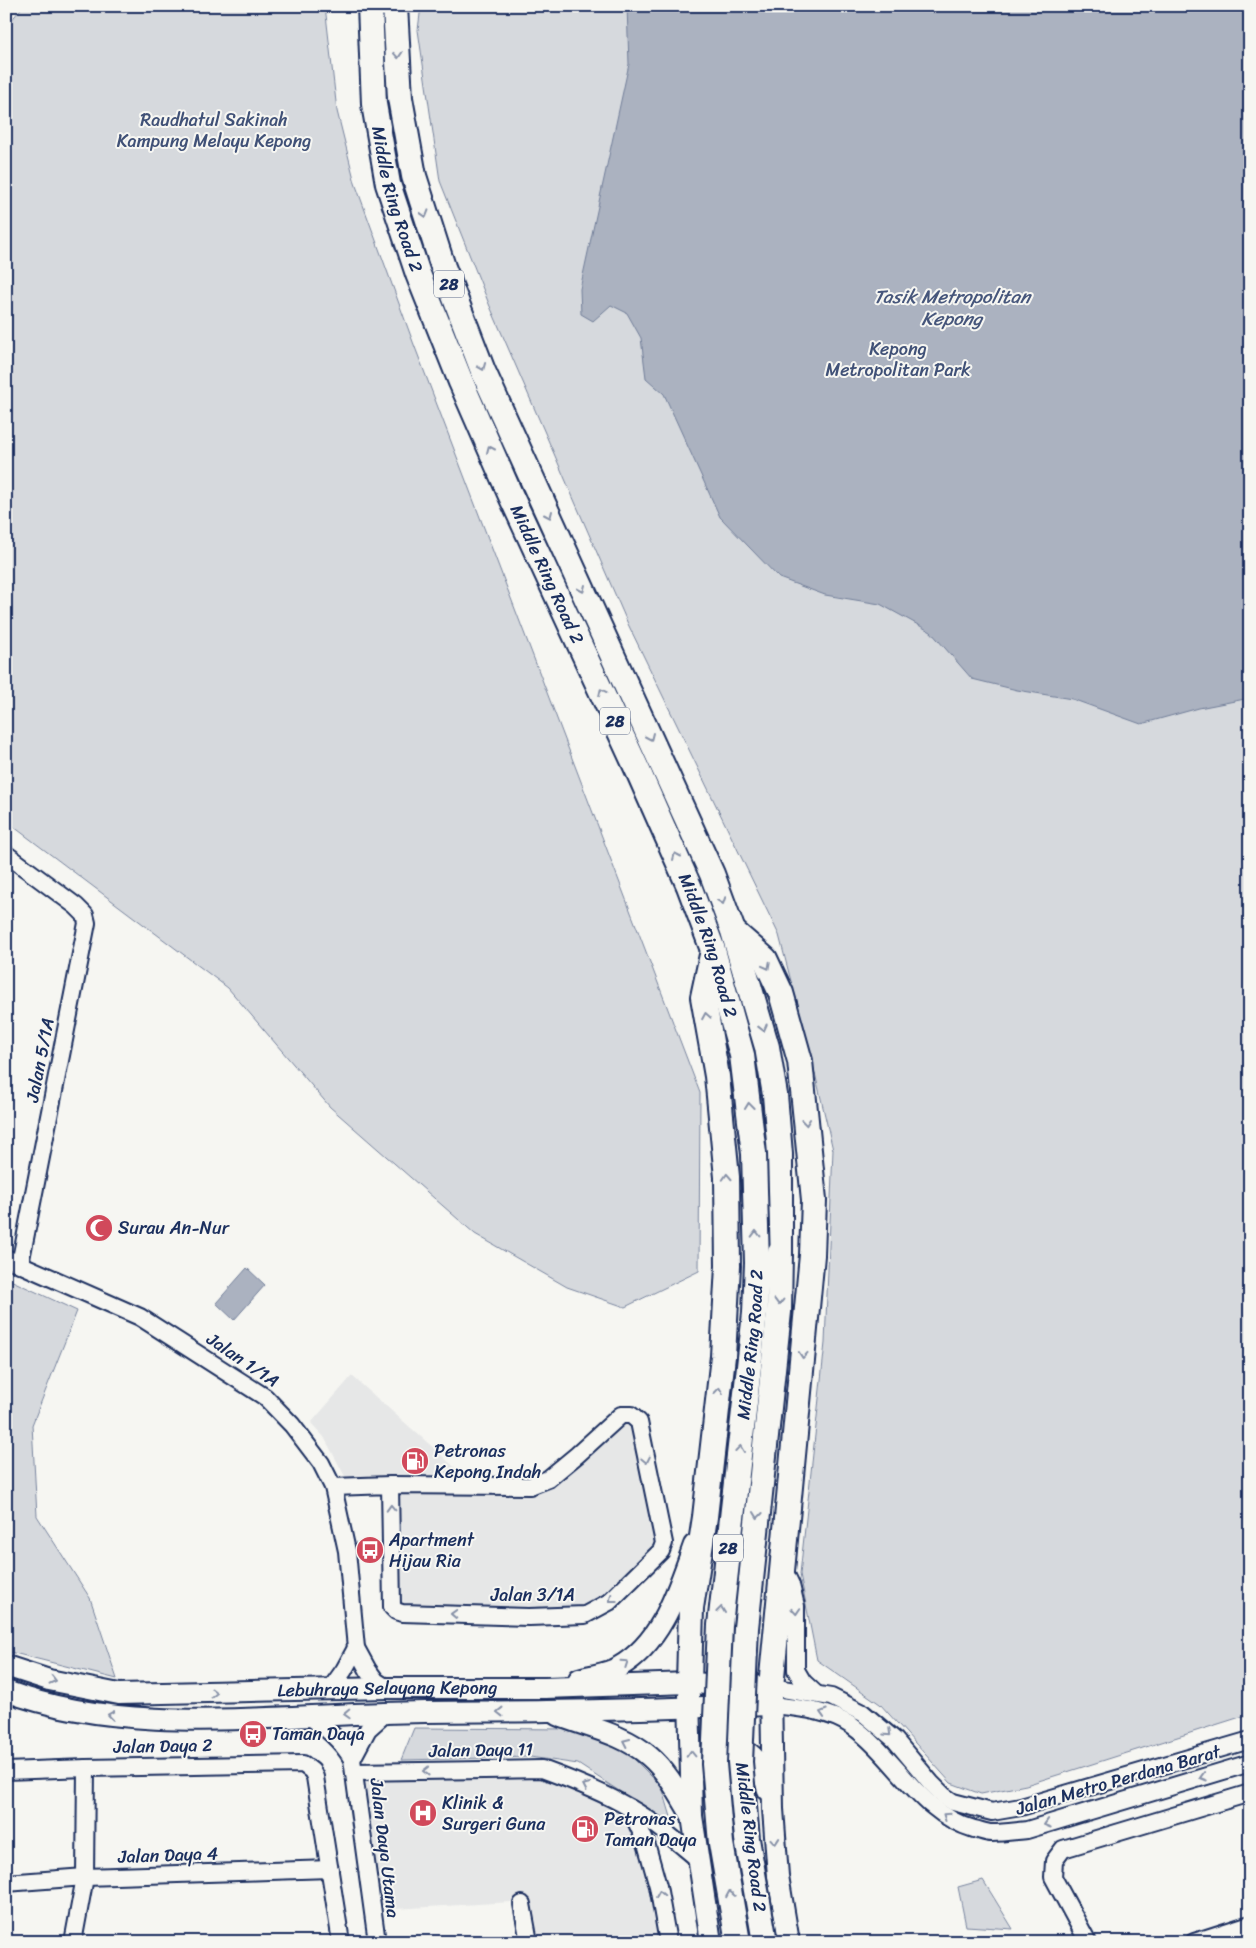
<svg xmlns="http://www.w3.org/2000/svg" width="1256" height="1948" font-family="Sriracha,sans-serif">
<rect width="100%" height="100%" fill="#f6f6f2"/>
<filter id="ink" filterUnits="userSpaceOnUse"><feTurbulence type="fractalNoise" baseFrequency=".02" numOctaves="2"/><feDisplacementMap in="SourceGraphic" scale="10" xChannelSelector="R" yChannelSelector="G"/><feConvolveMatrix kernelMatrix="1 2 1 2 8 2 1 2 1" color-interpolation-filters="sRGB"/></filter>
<g filter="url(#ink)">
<g fill="#e6e7e7">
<polygon points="352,1376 437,1451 463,1475 348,1482 324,1437 311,1423"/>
<polygon points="622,1421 633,1423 657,1547 607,1598 582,1610 399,1607 395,1491 534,1491"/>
<polygon points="541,1773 624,1811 652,1883 662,1942 535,1942 527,1901 377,1910 362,1777"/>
</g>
<g fill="#d6d9dd" stroke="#78849e">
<polygon points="23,6 325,6 337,111 355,183 413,342 700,1093 699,1271 625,1307 567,1287 475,1234 330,1107 228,988 6,821 6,27"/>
<polygon points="421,6 1250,6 1250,1714 1026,1785 981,1794 951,1783 880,1704 817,1660 800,1574 825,1343 833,1150 815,1073 779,935 628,624 489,304 440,181 418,30"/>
<polygon points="6,1278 77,1311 32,1425 37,1516 90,1598 117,1679 6,1651"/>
<polygon points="414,1728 571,1729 628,1753 662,1787 674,1827 578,1764 530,1757 401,1760"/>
<polygon points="983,1880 1013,1929 966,1926 958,1887"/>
</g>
<g fill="#abb2c0" stroke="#717e99">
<polygon points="627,6 1250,6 1250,698 1199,708 1141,724 1072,699 1017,690 972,679 931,632 880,604 825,595 779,578 720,517 664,394 646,378 641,338 627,313 611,305 593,321 581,314 580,289 629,64"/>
<polygon points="247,1268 265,1285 234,1320 216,1303"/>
</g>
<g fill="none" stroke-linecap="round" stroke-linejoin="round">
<defs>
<g id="minor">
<polyline points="6,854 76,906 85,915 87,923 20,1264"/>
<polyline points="6,1258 140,1317 265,1397 292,1425 321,1463 333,1487 347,1551 356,1648 368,1670 376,1681 387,1688"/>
<polyline points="333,1487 390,1485 530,1486 548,1479 577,1455 621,1415 631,1415 639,1422 664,1543 661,1551 609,1602 585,1615 529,1617 402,1613 396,1611 392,1607 390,1485"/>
<polyline points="783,1568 791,1585 796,1606 796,1670 803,1682 816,1694"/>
<polyline points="771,1687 831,1697 863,1713 895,1740 931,1783 944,1796 953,1802 992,1812 1021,1807 1250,1740"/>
<polyline points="329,1691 344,1670 356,1648"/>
<path d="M 771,1705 C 799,1708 828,1710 852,1726 C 896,1757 920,1814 974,1829 C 980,1830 986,1833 992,1833 C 1004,1833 1016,1831 1027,1830 L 1250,1763"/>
<path d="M 307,1715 C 326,1728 341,1740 352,1759 L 377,1942"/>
<polyline points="352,1759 368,1729 387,1712"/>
<polyline points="6,1771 86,1768 303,1764 312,1771 315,1777 341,1942"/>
<path d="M 355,1772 L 542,1769 C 572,1780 603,1792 630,1808 C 655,1822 676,1841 698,1859"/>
<polyline points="630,1808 646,1843 658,1886 668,1942"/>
<polyline points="6,1883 85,1877 330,1869"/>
<polyline points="522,1904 529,1942"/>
<polyline points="73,1942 85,1877 86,1768"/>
<polyline points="1088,1942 1053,1877 1054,1861 1063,1849 1250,1793"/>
<polyline points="1194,1942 1250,1924"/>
</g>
<g id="major">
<path id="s1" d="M 6,1666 L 49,1680 L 119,1694 L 387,1688 L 545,1688 L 689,1683 L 771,1687 L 773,1809 L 778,1876 L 789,1942"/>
<path d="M 579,1679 C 591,1675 608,1674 619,1667 C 663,1642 678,1589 694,1545"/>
<path d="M 6,1691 C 123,1735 263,1716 385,1713 C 439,1711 493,1712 547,1711 C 622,1710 697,1707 771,1705"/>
<polyline points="689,1695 692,1816 711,1942"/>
<path d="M 557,1715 C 587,1727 624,1734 649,1756 C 668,1772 680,1796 692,1816"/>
<path d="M 707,1771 C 716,1757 733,1743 750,1754 C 760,1761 765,1779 768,1790"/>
</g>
<g id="highway">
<path id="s2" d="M 370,6 L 374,104 L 388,184 L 418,274 L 461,382 L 510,494 L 639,773 L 689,886 L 713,950 L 742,1055 L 754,1154"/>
<polyline points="395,6 400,98 414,176 443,267 483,371 712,874 733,931 767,1047 775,1095 780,1154 780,1253"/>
<polyline points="734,932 765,959 781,993 800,1061 814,1200 812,1255 771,1687"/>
<polyline points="689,1683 691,1608 705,1517 723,1356 728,1266 727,1177 717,1076 703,997 712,955"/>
</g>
</defs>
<use href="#minor" stroke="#1b2f5e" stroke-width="20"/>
<use href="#major" stroke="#1b2f5e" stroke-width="24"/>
<use href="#highway" stroke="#1b2f5e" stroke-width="28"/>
<use href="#minor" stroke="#f6f6f2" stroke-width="16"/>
<use href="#major" stroke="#f6f6f2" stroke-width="20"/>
<use href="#highway" stroke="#f6f6f2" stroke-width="24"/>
<defs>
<g id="highway-bridge">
<path id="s3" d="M 738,1942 L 721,1843 L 714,1764 L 720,1625 L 755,1313 L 757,1263 L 754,1154"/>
<polyline points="765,1942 747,1839 740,1762 746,1628 779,1312 780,1253"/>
</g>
</defs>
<use href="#highway-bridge" stroke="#1b2f5e" stroke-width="28" stroke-linecap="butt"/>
<use href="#highway-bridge" stroke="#f6f6f2" stroke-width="24"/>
</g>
<defs><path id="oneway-chevron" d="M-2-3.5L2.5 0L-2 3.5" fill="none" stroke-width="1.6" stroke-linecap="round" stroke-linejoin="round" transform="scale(1.25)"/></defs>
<g stroke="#8892a8">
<use href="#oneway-chevron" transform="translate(398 55) rotate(86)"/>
<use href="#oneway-chevron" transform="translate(425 214) rotate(73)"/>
<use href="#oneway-chevron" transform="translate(482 367) rotate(68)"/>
<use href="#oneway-chevron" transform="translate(490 449) rotate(-114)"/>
<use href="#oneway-chevron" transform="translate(549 515) rotate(66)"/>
<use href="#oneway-chevron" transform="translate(582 589) rotate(66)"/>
<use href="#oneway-chevron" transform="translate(602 692) rotate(-115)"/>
<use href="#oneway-chevron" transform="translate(650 737) rotate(66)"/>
<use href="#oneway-chevron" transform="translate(676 856) rotate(-114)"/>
<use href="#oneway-chevron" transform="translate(722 901) rotate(70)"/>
<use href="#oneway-chevron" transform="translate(767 966) rotate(62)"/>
<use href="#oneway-chevron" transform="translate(706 1016) rotate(-100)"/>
<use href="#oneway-chevron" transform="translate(763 1028) rotate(76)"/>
<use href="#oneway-chevron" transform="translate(749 1106) rotate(-96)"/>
<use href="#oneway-chevron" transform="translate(806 1122) rotate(84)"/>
<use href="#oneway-chevron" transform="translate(727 1177) rotate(-93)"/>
<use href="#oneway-chevron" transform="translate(756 1234) rotate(-91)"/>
<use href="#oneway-chevron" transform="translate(779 1302) rotate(91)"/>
<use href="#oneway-chevron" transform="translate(803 1355) rotate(95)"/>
<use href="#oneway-chevron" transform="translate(719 1391) rotate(-84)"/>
<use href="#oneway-chevron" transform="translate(740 1449) rotate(-83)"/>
<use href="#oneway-chevron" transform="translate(646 1460) rotate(78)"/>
<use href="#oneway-chevron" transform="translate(391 1508) rotate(-92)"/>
<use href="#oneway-chevron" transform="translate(758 1515) rotate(96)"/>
<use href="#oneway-chevron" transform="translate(612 1599) rotate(142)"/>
<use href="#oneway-chevron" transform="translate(721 1610) rotate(-83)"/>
<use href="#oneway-chevron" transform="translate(796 1611) rotate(86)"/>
<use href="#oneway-chevron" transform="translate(454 1614) rotate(-178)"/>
<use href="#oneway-chevron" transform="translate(625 1663) rotate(-34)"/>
<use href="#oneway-chevron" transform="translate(53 1680) rotate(14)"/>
<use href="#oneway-chevron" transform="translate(214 1693) rotate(-1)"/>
<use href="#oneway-chevron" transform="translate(500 1712) rotate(180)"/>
<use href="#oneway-chevron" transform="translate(823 1713) rotate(-163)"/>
<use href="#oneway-chevron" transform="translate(347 1714) rotate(178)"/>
<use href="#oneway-chevron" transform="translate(111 1715) rotate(-172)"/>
<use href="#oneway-chevron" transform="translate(888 1733) rotate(44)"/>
<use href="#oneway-chevron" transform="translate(626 1742) rotate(-155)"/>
<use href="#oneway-chevron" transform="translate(691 1754) rotate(-92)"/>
<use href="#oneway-chevron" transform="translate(426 1771) rotate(179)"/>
<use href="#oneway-chevron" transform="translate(1203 1777) rotate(163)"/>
<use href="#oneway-chevron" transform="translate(586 1786) rotate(-155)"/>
<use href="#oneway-chevron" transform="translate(946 1816) rotate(-145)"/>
<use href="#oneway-chevron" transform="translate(1047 1824) rotate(163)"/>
<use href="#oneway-chevron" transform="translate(775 1841) rotate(85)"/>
<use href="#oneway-chevron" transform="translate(660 1894) rotate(-100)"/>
<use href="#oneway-chevron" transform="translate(730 1894) rotate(-100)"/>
</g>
</g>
<defs>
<symbol id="mosque-disc" viewBox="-11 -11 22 22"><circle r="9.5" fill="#d1495b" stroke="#f6f6f2"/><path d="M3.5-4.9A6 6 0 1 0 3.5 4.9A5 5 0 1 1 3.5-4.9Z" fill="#fff"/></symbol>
<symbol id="fuel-disc" viewBox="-11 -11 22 22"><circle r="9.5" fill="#d1495b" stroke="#f6f6f2"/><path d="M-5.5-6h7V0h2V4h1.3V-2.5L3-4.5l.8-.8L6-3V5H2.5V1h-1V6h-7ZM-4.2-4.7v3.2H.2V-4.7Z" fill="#fff"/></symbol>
<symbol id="bus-disc" viewBox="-11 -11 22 22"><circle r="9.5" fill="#d1495b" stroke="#f6f6f2"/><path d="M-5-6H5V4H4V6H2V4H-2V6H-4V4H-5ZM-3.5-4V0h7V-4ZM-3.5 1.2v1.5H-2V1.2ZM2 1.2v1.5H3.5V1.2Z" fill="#fff"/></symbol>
<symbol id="hospital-disc" viewBox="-11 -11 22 22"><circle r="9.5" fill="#d1495b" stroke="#f6f6f2"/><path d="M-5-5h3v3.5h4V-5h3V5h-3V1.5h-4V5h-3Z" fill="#fff"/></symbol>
</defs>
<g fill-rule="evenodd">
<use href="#mosque-disc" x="83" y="1212" width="32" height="32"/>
<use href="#fuel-disc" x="399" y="1445" width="32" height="32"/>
<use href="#bus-disc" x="354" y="1534" width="32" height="32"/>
<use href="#bus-disc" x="237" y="1718" width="32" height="32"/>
<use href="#hospital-disc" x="407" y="1797" width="32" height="32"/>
<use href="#fuel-disc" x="569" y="1813" width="32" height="32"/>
</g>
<g text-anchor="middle" stroke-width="4" stroke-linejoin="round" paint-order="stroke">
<g fill="#f6f6f2" stroke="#5d6b8a" stroke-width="1">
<rect x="434" y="270.5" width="30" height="27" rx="4"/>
<rect x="600" y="707.5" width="30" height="27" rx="4"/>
<rect x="713" y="1534.5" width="30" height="27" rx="4"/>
</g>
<g font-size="16" font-weight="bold" fill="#1b2f5e">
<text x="449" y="290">28</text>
<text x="615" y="727">28</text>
<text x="728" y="1554">28</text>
</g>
<g font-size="18" fill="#405177" stroke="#f6f6f2">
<text x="214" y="126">Raudhatul Sakinah<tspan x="214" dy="21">Kampung Melayu Kepong</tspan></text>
<text x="898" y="355">Kepong<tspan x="898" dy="21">Metropolitan Park</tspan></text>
</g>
<g font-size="18" fill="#1b2f5e" stroke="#f6f6f2">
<text dy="6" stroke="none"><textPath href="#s2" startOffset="196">Middle Ring Road 2</textPath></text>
<text dy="6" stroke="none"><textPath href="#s2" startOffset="601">Middle Ring Road 2</textPath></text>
<text dy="6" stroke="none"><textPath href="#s2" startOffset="1006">Middle Ring Road 2</textPath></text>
<text transform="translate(40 1060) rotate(-79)" y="6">Jalan 5/1A</text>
<text dy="6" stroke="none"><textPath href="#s3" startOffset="601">Middle Ring Road 2</textPath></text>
<text transform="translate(243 1360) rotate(34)" y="6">Jalan 1/1A</text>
<text x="533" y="1601">Jalan 3/1A</text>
<text dy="6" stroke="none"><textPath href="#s1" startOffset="385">Lebuhraya Selayang Kepong</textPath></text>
<text transform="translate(163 1746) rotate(-1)" y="6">Jalan Daya 2</text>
<text transform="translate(481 1750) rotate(-1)" y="6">Jalan Daya 11</text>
<text transform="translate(1118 1780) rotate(-16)" y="6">Jalan Metro Perdana Barat</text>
<text transform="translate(751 1837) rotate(83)" y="6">Middle Ring Road 2</text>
<text transform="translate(385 1848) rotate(83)" y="6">Jalan Daya Utama</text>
<text transform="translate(168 1855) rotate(-2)" y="6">Jalan Daya 4</text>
</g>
<g font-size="18" fill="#1b2f5e" stroke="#f6f6f2" text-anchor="start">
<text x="118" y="1234">Surau An-Nur</text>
<text x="434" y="1457">Petronas<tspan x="434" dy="21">Kepong Indah</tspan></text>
<text x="389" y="1546">Apartment<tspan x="389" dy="21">Hijau Ria</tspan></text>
<text x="272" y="1740">Taman Daya</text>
<text x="442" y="1809">Klinik &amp;<tspan x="442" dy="21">Surgeri Guna</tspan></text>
<text x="604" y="1825">Petronas<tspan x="604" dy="21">Taman Daya</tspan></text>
</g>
<g font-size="19" font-style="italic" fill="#46567b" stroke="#f6f6f2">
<text x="952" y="303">Tasik Metropolitan<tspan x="952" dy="22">Kepong</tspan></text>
</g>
</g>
<rect width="1256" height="1948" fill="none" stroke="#f6f6f2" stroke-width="25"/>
<rect x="12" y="12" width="1231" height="1923" fill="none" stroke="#1b2f5e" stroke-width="2" filter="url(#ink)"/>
</svg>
